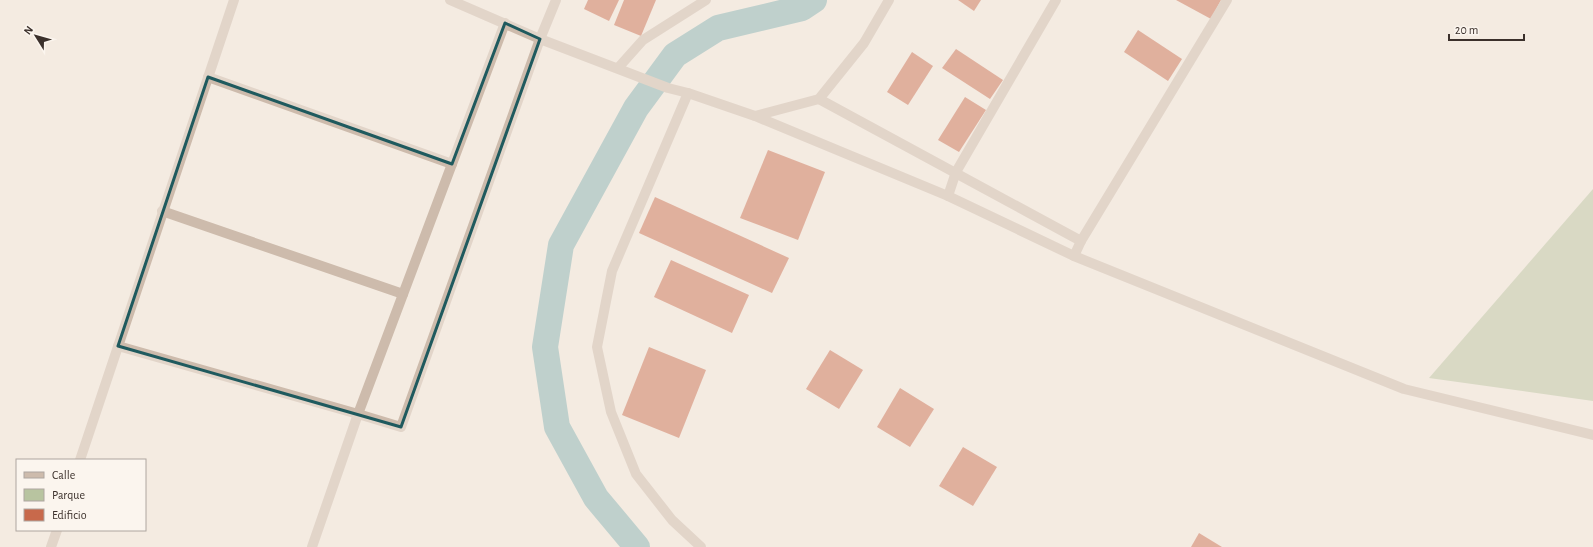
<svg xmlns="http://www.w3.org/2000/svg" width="1593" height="547" font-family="'Alegreya Sans',sans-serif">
<rect width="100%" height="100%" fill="#f4ebe1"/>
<polygon fill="#b8c4a0" points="1593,189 1593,401 1429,378"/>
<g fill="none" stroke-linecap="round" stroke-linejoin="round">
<polyline stroke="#7fb0b2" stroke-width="26" points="637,547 596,498 557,427 545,347 561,245 636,108 675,55 718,28 802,8 814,0"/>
</g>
<g fill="#c8694b">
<polygon points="588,0 619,0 609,21 584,9"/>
<polygon points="624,0 656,0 641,36 614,25"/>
<polygon points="958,0 981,0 974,11"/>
<polygon points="1176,0 1221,0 1211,19"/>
<polygon points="1138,30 1182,59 1168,81 1124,52"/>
<polygon points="956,49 1003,80 990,99 942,68"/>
<polygon points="912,52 933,66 908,105 887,92"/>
<polygon points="965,97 986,110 959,152 938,140"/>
<polygon points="768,150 825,172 798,240 740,218"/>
<polygon points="655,197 789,258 772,293 639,233"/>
<polygon points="671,260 749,295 732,333 654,297"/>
<polygon points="649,347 706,370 679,438 622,415"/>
<polygon points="830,350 863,370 839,409 806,389"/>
<polygon points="900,388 934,409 910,447 877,427"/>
<polygon points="963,447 997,467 973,506 939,486"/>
<polygon points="1199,533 1222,547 1191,547"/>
</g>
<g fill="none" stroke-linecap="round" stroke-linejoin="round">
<polyline stroke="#cdbbac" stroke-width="10" points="688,93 612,271 597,347 611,412 636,474 672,520 701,547"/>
<g stroke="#cdbbac" stroke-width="10">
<polyline points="618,68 643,40 706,0"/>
<polyline points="208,77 452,164"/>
<polyline points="819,99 1081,241"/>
<polyline points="755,116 819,99 864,43 889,0"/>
<polyline points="948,196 956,172 1056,0"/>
<polyline points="162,211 403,294"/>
<polyline points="1074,256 1081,241 1227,0"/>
<polyline points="118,346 358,414 401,427 540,39 556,0"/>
<polyline points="80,460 234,0"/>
<polyline points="51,547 57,530"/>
<polyline points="312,547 358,414 505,23"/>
</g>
<polyline stroke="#cdbbac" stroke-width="10" points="450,0 540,39 668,88 688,93 755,116 948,196 1074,256 1404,389 1593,435"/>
</g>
<path d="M0 0H1593V547H0ZM 505,23 L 540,39 L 401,427 L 118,346 L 208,77 L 452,164 Z" fill="#f4ebe1" fill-opacity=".55" fill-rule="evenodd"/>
<path fill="none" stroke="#1f5a5e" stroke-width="3" stroke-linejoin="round" d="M 505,23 L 540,39 L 401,427 L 118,346 L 208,77 L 452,164 Z"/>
<rect x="16" y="459" width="130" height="72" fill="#fbf5ee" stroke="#aea6a0"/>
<rect x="24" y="472" width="20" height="6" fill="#cdbbac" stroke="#aea6a0"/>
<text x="52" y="479" font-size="12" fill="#3b302b">Calle</text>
<rect x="24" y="489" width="20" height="12" fill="#b8c4a0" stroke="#aea6a0"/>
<text x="52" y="499" font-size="12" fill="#3b302b">Parque</text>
<rect x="24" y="509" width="20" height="12" fill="#c8694b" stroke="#aea6a0"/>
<text x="52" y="519" font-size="12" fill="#3b302b">Edificio</text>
<g transform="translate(36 36) rotate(307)" stroke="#fbf5ee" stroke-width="3" paint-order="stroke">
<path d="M0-3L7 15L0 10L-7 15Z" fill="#3b302b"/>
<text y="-6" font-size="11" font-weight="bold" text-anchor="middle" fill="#3b302b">N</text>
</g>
<path d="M1449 34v6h75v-6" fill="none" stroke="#3b302b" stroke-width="2"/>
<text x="1455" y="34" font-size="12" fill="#3b302b" stroke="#fbf5ee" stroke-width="3" paint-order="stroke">20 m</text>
</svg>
